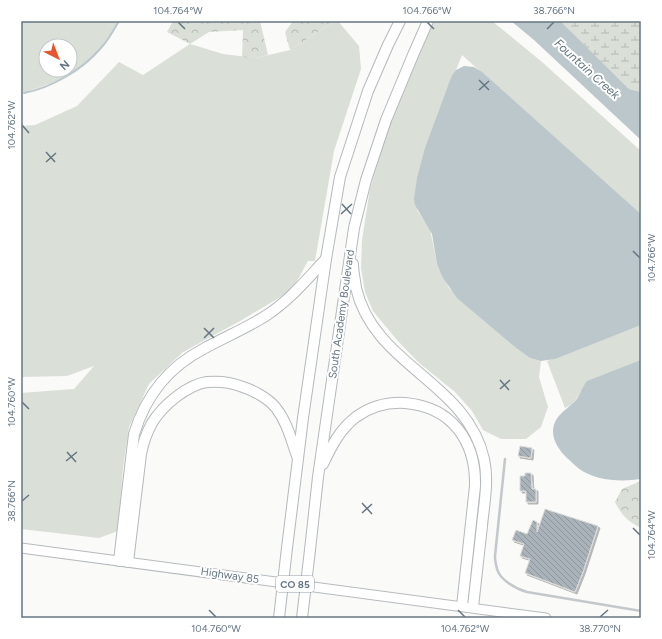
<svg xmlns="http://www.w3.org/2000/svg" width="662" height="639" font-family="Figtree,sans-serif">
<defs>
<pattern id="forest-crowns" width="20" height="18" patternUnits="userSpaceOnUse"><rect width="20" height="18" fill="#dadfd7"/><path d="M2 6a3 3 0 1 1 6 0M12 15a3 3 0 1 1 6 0" fill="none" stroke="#b4b9b4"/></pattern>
<pattern id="wetland-marsh" width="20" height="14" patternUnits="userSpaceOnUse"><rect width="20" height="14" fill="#dadfd7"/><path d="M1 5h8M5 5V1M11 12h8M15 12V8" fill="none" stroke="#b4b9b4"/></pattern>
<pattern id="building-back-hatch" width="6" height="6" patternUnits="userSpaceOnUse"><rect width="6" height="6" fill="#aab3b9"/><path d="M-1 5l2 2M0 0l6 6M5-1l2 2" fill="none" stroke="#8e969c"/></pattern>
<filter id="shadow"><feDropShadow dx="2" dy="2" stdDeviation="0" flood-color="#0004"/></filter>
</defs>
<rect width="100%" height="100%" fill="#fafaf8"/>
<g fill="#dadfd7" fill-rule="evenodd">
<path d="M 21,21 L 119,21 L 100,50 L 81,66 L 60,80 L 24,93 L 21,88 ZM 46,46 L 70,46 L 70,70 L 46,70 Z"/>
<polygon points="335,21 338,21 359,46 361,69 334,151 315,261 308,261 292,290 242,320 183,352 149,384 129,427 123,468 118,531 99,538 21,529 21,393 74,389 94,366 67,376 21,377 21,126 35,125 77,106 119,62 143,75 190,44 223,54 256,58 290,50"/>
<polygon points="435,21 492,21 542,62 641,151 641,214 462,55 456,70 452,75 417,210 430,229 437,264 449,288 475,313 516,348 530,358 541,361 539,377 548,407 541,427 526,439 501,439 483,430 472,411 455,392 418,362 397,340 373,311 365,292 361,268 362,240 370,189 391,118 417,53"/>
<polygon points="641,325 641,360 581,393 572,404 565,408 547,361"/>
</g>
<g fill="url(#forest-crowns)">
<polygon points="173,21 260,21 268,55 256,58 242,57 243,30 209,32 190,44 167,32"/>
<polygon points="293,21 335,21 290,50 285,32"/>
<path d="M 641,481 L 641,528 C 628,522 621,514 615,502 L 622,489 Z"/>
</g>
<polygon fill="url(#wetland-marsh)" points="559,21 641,21 641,92 629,89"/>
<g fill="#bbc7cb">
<polygon points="511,21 560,21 629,89 641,92 641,140 534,40"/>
<polygon points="464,66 474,67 482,72 641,214 641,325 555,359 541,361 530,358 516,348 457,298 443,278 437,264 432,234 415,205 414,199 417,178 425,148 452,75 456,70"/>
<path d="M 641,360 L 641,479 C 621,482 595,481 578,468 C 574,465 571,461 567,458 C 560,451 553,442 553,431 C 554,415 567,410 576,400 C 581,394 582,387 587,381 Z"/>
</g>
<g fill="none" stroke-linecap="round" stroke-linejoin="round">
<path stroke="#bbc7cb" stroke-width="2" d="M 24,93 C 51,88 82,70 100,49 C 108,41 113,31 119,21"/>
</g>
<g fill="url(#building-back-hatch)" stroke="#dcdcda" filter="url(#shadow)">
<polygon points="520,446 532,448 531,458 518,456"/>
<polygon points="525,473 531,473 532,489 536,489 536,502 526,502 526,491 520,491 520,476 525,476"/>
<polygon points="545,509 598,526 583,572 575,592 525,573 530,559 520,556 524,544 512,540 516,530 527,534 533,520 537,522 537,532"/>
</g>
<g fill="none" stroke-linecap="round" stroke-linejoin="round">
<defs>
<polyline id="primary" points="21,548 546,618"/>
<g id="highway">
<path d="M 353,264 C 353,272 355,279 356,288 C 374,366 467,382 484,459 C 489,481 484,504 482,526 C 479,553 476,580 473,607"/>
<path d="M 323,464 C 331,447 340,429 356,417 C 370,407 388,402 405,403 C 452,407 476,441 475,486 L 462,606"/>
<polyline points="287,548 303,418 326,259 340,177 368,91 388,45 400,21"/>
<polyline points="310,550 318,477 354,228 366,180 386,120 413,55 428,21"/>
<path d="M 119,561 L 134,434 C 146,395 168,367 205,348 C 225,337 247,328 267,315 C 291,299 307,279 326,259"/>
<path d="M 128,562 L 141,454 C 143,443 147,432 152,423 C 163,405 187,385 207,382 C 219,381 230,382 240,386 C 253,390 268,398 276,408 C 287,422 291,439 297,456"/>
</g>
</defs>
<use href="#primary" stroke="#b5babe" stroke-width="11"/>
<use href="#highway" stroke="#b4b9bd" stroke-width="12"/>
<path stroke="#c3c8cc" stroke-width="2.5" d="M 505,459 L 495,556 C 495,560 496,565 497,569 C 500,580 516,589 527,592 L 641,611"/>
<use href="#primary" stroke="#fff" stroke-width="9"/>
<use href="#highway" stroke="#fff" stroke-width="10"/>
<defs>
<g id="highway-bridge">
<polyline points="279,618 287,548"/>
<polyline points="302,618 310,550"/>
</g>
</defs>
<use href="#highway-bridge" stroke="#b4b9bd" stroke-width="12" stroke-linecap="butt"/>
<use href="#highway-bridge" stroke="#fff" stroke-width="10"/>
</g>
<path fill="none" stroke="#657683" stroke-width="1.5" d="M 178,22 L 185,29M 427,22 L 434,29M 547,29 L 554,22M 479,80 L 489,90M 479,90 L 489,81M 22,125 L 29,133M 46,152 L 55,162M 46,162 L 56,153M 342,204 L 351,214M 341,214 L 352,204M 633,251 L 640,258M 204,328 L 214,338M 204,338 L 214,328M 500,380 L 509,390M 500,389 L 510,380M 22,402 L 29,409M 67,452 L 76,462M 66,461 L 77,452M 22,501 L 29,495M 362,503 L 372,514M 362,513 L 372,504M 633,528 L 640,535M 209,610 L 216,617M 458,610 L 465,617M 600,617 L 608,610"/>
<g text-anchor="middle" stroke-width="4" stroke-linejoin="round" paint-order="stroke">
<rect fill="#fff" stroke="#939fa8" stroke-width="1" x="276" y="576" width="38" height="16" rx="3"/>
<g font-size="10" font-weight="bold" fill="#657683">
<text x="295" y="588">CO 85</text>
</g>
<g font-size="11" fill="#657683" stroke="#fff">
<text transform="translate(341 314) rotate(-82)" y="4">South Academy Boulevard</text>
<text transform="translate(230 575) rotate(8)" y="4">Highway 85</text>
</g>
<g font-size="12" font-style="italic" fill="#60757c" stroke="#fff">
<text transform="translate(587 69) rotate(42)" y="4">Fountain Creek</text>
</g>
</g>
<rect width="662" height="639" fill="none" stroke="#ffffff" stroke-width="44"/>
<g transform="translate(58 58) rotate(138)"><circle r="19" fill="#ffffff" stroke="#c1c8cd"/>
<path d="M0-3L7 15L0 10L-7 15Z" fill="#e4572e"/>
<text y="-6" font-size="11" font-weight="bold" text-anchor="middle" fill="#657683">N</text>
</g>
<rect x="22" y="22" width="618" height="595" fill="none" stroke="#657683" stroke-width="1.5"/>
<g font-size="10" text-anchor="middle" fill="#657683">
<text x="178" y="14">104.764°W</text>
<text x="427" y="14">104.766°W</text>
<text x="554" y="14">38.766°N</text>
<text transform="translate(11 125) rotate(-90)" y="4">104.762°W</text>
<text transform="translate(651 258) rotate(-90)" y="4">104.766°W</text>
<text transform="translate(11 402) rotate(-90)" y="4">104.760°W</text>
<text transform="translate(11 501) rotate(-90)" y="4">38.766°N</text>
<text transform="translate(651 535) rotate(-90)" y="4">104.764°W</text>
<text x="216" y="632">104.760°W</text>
<text x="465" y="632">104.762°W</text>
<text x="600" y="632">38.770°N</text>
</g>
</svg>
